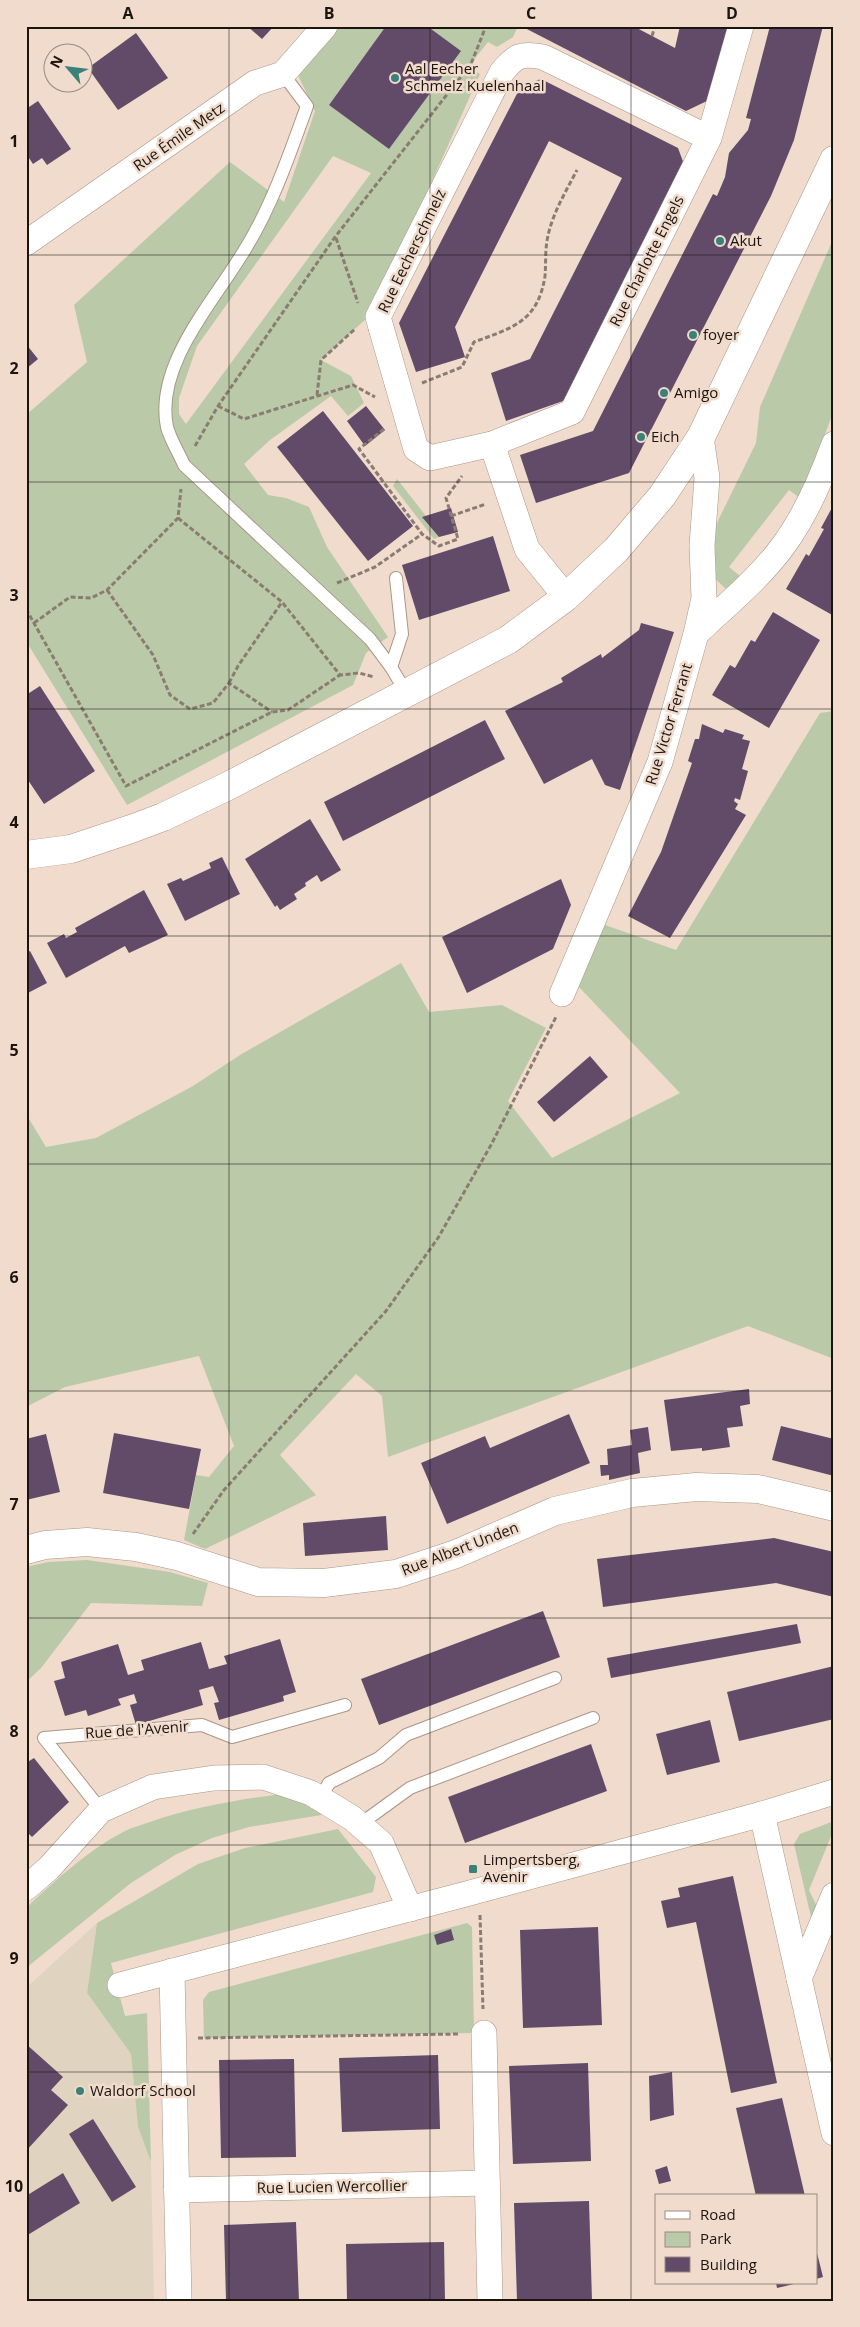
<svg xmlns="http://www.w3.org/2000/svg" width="860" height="2327" font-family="'Open Sans',sans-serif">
<rect width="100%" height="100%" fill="#f0dbcc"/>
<polygon fill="#e0d4c0" points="97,1923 87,1993 131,2054 138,2127 151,2162 154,2301 26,2301 26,1988"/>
<g fill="#bacaa8" fill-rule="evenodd">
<path d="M 340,26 L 386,26 L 329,105 L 389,148 L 460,51 L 427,26 L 518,26 L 513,37 L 497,47 L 488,42 L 468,67 L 480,74 L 407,237 L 367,318 L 321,360 L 351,376 L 364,403 L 348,416 L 331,396 L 270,440 L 244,464 L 268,495 L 286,498 L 309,507 L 327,547 L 388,637 L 366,653 L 353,685 L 127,805 L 26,641 L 26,415 L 87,362 L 74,305 L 230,162 L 284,202 L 315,111 L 298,75 ZM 333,156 L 371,173 L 186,424 L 179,414 L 179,398 L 197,346 Z"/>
<polygon points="834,237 834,410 801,499 789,490 729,567 740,576 731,587 725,588 713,577 712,533 756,443 760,407"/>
<polygon points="397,479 426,516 423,517 439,537 434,539 393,486"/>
<polygon points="834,711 834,1359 748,1326 388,1457 382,1396 356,1374 280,1455 316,1495 205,1549 184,1540 196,1475 209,1477 234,1446 199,1356 65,1387 26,1407 26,1114 46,1147 96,1138 193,1086 240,1055 401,963 429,1012 502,1005 546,1028 508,1101 552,1158 680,1093 577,985 605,925 676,950 820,713"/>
<polygon points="87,1560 170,1572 208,1583 202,1606 91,1603 41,1668 26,1682 26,1567 48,1562"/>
<path d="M 281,1794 L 305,1801 L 327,1814 L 249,1827 L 212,1838 L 175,1855 L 131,1883 L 26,1968 L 26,1908 C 56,1880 88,1850 125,1831 C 133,1827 142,1825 150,1822 C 193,1807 237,1800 281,1794 Z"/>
<polygon points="834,1821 834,1829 809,1890 819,1911 814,1919 811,1917 794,1844 800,1834"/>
<polygon points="338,1829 376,1877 373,1892 111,1963 125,2016 147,2013 151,2162 138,2127 131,2054 87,1993 97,1923 198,1864 245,1848"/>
<polygon points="467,1923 472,1927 474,2033 204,2038 203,2000 209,1992"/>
</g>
<g fill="#614b68">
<polygon points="247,26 274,26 262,39"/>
<polygon points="386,26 427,26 461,51 389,149 329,105"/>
<polygon points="521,26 633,26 675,48 680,26 728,26 709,100 686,111"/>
<polygon points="770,26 823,26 794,140 771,196 629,473 536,503 520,455 593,431 713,194 717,196 725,177 729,153 748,130 751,119 746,118"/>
<polygon points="136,33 168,78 118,110 88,68"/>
<polygon points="541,79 678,148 685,167 566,400 506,421 491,373 530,359 622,178 549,141 455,327 465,357 416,372 399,323 521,86"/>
<polygon points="38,101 71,149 47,165 42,158 33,164 29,158 26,160 26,109"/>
<polygon points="26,344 38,359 26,369"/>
<polygon points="366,406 385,430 365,446 347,421"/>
<polygon points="323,411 413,526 368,561 277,447"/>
<polygon points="834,504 834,616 786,589 806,554 809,556 824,529 821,528"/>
<polygon points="451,508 458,532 439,537 422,517"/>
<polygon points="493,536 510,591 419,620 402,565"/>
<polygon points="773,612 820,640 769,728 712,695 730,665 735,668 751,640 755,642"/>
<polygon points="641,623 674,632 620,790 605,785 592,759 544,784 505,711 563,682 561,678 601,654 602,658 639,630"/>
<polygon points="40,686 95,771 44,804 26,777 26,695"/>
<polygon points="485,720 505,759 343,841 324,802"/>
<polygon points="702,724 723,733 725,729 744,735 742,739 750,741 742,769 748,771 740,800 735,798 734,801 738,804 735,809 746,815 670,938 628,916 661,852 692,763 688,761 695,739 699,739"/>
<polygon points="310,819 341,870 321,882 317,875 305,883 306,886 294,894 297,899 280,910 277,905 275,907 245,859"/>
<polygon points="222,857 240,894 185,921 167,884 181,878 183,881 211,868 209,863"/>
<polygon points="561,879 571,905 553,949 467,993 442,937"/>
<polygon points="144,890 168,935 129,953 125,946 66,978 47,943 64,934 66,938 77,932 75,928"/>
<polygon points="30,951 47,983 26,994 26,953"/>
<polygon points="590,1056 608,1077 554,1122 537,1102"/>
<polygon points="749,1389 750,1404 740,1406 743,1426 727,1428 730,1447 702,1451 702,1448 671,1451 664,1400"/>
<polygon points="569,1414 590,1463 447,1524 421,1463 485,1436 490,1448"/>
<polygon points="781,1426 834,1439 834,1476 772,1460"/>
<polygon points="648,1427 651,1450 638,1453 640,1473 609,1480 609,1475 601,1476 600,1465 608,1465 607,1449 632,1445 630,1430"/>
<polygon points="114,1433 201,1449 189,1509 103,1493"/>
<polygon points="46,1434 60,1492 26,1500 26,1439"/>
<polygon points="386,1516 388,1550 305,1556 303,1523"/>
<polygon points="774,1538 834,1552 834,1597 776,1583 603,1607 597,1559"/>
<polygon points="543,1611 560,1657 379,1725 361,1679"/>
<polygon points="797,1624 801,1643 611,1678 607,1658"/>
<polygon points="280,1639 296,1692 283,1696 284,1701 219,1720 214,1703 219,1702 213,1686 199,1690 203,1705 136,1725 130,1705 137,1703 134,1694 118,1699 121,1705 88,1716 86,1710 65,1716 54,1681 65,1678 61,1662 118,1644 128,1675 144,1670 141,1660 201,1642 209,1669 227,1664 224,1656"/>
<polygon points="834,1666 834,1719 739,1741 727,1692"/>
<polygon points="710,1720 720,1762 667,1775 656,1734"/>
<polygon points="591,1744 607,1791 465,1843 448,1797"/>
<polygon points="34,1758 69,1802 32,1837 26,1831 26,1763"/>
<polygon points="733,1876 777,2083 731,2093 696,1922 667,1928 661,1901 680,1897 678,1888"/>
<polygon points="598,1927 602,2025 523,2028 520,1930"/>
<polygon points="451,1929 454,1940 437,1945 434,1935"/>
<polygon points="26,2044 63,2077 51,2090 68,2105 26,2151"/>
<polygon points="438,2055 440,2129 342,2132 339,2058"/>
<polygon points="294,2059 296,2157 221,2158 219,2060"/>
<polygon points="588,2063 591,2161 513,2164 509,2066"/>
<polygon points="672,2072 674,2115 650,2121 649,2076"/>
<polygon points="782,2098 805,2196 756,2196 736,2108"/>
<polygon points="93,2119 136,2187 112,2202 69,2134"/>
<polygon points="667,2166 671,2181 659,2184 655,2170"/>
<polygon points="63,2173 80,2203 26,2236 26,2196"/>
<polygon points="589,2201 592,2301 517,2301 514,2203"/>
<polygon points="296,2222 299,2301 226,2301 224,2225"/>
<polygon points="444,2242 445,2301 347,2301 346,2244"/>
<polygon points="816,2249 823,2277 816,2279"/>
<polygon points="776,2283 794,2283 794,2284 777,2288"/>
</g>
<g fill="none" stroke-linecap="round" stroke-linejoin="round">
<defs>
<g id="lane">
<path d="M 283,74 L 307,106 C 290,153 273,203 247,246 C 218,297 154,363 167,427 C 170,439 179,453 184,465 L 370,639 L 391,667 L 407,694"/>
<polyline points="391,667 402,634 396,578"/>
<polyline points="320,1799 329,1783 379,1758 406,1735 555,1678"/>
<polyline points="101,1810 44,1738 202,1725 232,1737 345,1705"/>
<polyline points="359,1825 410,1788 593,1718"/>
</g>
<g id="street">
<path d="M 709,138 L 543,57 C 521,53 516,55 502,72 L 378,317 L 416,449 L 430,458 L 492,444 L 572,412 L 709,138 L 741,26"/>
<polyline points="26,243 255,83 283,74 325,26"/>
<polyline points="492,444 527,549 566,597"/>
<path d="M 696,634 C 725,606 759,579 783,546 C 806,515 821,480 834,444"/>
<polyline points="562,994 660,762 696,634 704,598 702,546 707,478 701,437"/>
<polyline points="762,1814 834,2133"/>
<polyline points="26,1888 49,1868 101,1810 153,1787 214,1778 263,1777 311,1793 352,1818 381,1843 410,1909"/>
<polyline points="172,1971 179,2301"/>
<polyline points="799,1979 834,1895"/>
<polyline points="120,1985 466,1894 762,1814 834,1792"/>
<polyline points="484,2033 490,2301"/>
<polyline points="176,2190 487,2183"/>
</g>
<polyline id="secondary" points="26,1550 45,1545 87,1542 136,1547 177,1556 258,1582 324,1583 396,1574 456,1554 555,1511 632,1493 696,1487 758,1489 834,1507"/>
<polyline id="primary" points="26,855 71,849 131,829 163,817 228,786 508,640 566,597 616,550 662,496 701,437 834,160"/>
</defs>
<use href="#lane" stroke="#aa9688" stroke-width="14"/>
<use href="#street" stroke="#aa9688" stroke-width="26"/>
<use href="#secondary" stroke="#aa9688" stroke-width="29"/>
<use href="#primary" stroke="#aa9688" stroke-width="29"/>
<g stroke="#8b7c72" stroke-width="3" stroke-dasharray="5 2.5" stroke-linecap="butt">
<polyline points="652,36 655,26"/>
<polyline points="336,238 358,303"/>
<path d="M 422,383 L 462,367 L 474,342 C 512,328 538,322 545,276 C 546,265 545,253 547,241 C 551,216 565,193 577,170"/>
<polyline points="317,395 321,360 355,329"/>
<polyline points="218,406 244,419 353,385 375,397"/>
<polyline points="384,429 359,449 422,534 439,546 458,539 446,498 462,476"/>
<polyline points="195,446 218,406 335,237 471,64 486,26"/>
<polyline points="451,516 486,504"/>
<polyline points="178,518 282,602 340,675 359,673 374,677"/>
<polyline points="337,583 375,567 422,534"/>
<polyline points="107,590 153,655 170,695 190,709 213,703 229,683 272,712"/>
<polyline points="26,609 126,786 272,712 288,710 340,675"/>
<polyline points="34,623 70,597 91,598 107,590 178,518 181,489"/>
<polyline points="229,683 238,666 282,602"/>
<polyline points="193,1534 224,1490 386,1311 438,1238 491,1145 556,1017"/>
<polyline points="480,1915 483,2009"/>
<polyline points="198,2038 459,2034"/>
</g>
<use href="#lane" stroke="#fff" stroke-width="12"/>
<use href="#street" stroke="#fff" stroke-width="25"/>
<use href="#secondary" stroke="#fff" stroke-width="28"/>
<use href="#primary" stroke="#fff" stroke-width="28"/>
</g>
<path fill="none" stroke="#1c150f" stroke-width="1" stroke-opacity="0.55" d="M 229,26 L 229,2301M 430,26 L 430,2301M 631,26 L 631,2301M 26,255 L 834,255M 26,482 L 834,482M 26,709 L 834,709M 26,936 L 834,936M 26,1164 L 834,1164M 26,1391 L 834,1391M 26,1618 L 834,1618M 26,1845 L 834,1845M 26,2072 L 834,2072"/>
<g fill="#3a8179" stroke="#f0dbcc" stroke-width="2">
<circle cx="395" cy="78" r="5"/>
<circle cx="720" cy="241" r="5"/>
<circle cx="693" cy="335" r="5"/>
<circle cx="664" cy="393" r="5"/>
<circle cx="641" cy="437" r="5"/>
<rect x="468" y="1864" width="10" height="10" rx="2.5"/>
<circle cx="80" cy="2091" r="5"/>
</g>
<g text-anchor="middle" stroke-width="5" stroke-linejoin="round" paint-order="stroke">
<g font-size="15" fill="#1c150f" stroke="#f0dbcc" text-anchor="start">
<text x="405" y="74">Aal Eecher<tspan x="405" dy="17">Schmelz Kuelenhaal</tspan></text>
<text x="730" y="246">Akut</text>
<text x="703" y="340">foyer</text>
<text x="674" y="398">Amigo</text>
<text x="651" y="442">Eich</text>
<text x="483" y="1865">Limpertsberg,<tspan x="483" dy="17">Avenir</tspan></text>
<text x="90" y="2096">Waldorf School</text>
</g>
<g font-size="15" fill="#1c150f" stroke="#f0dbcc">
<text transform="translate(179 137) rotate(-35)" y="5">Rue Émile Metz</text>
<text transform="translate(412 251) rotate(-64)" y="5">Rue Eecherschmelz</text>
<text transform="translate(647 261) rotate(-63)" y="5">Rue Charlotte Engels</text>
<text transform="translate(669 724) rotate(-73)" y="5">Rue Victor Ferrant</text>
<text transform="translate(460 1549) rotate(-21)" y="5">Rue Albert Unden</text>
<text transform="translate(137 1730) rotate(-4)" y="5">Rue de l'Avenir</text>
<text transform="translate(332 2187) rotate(-1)" y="5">Rue Lucien Wercollier</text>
</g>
</g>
<rect width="860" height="2327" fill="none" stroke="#f0dbcc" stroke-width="55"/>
<rect x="655" y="2194" width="162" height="90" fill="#f0dbcc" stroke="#9b8c80"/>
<rect x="665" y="2211" width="25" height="8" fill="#ffffff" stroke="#9b8c80"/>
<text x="700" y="2220" font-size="15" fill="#1c150f">Road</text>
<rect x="665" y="2232" width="25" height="15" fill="#bacaa8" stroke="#9b8c80"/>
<text x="700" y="2244" font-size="15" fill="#1c150f">Park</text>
<rect x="665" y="2257" width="25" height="15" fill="#614b68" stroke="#9b8c80"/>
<text x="700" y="2270" font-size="15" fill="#1c150f">Building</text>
<g transform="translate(68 68) rotate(298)"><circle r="24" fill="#f0dbcc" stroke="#9b8c80"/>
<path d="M0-4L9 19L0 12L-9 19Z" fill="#3a8179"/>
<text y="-8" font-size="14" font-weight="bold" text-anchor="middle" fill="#1c150f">N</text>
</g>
<rect x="28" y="28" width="804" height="2272" fill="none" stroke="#1c150f" stroke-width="2"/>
<g font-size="16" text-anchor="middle" font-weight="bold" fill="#1c150f">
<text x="128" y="19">A</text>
<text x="329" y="19">B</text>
<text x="531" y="19">C</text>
<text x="732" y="19">D</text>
<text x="14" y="147">1</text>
<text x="14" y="374">2</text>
<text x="14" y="601">3</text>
<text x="14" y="828">4</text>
<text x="14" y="1056">5</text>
<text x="14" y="1283">6</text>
<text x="14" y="1510">7</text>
<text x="14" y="1737">8</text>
<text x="14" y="1964">9</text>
<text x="14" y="2192">10</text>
</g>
</svg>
